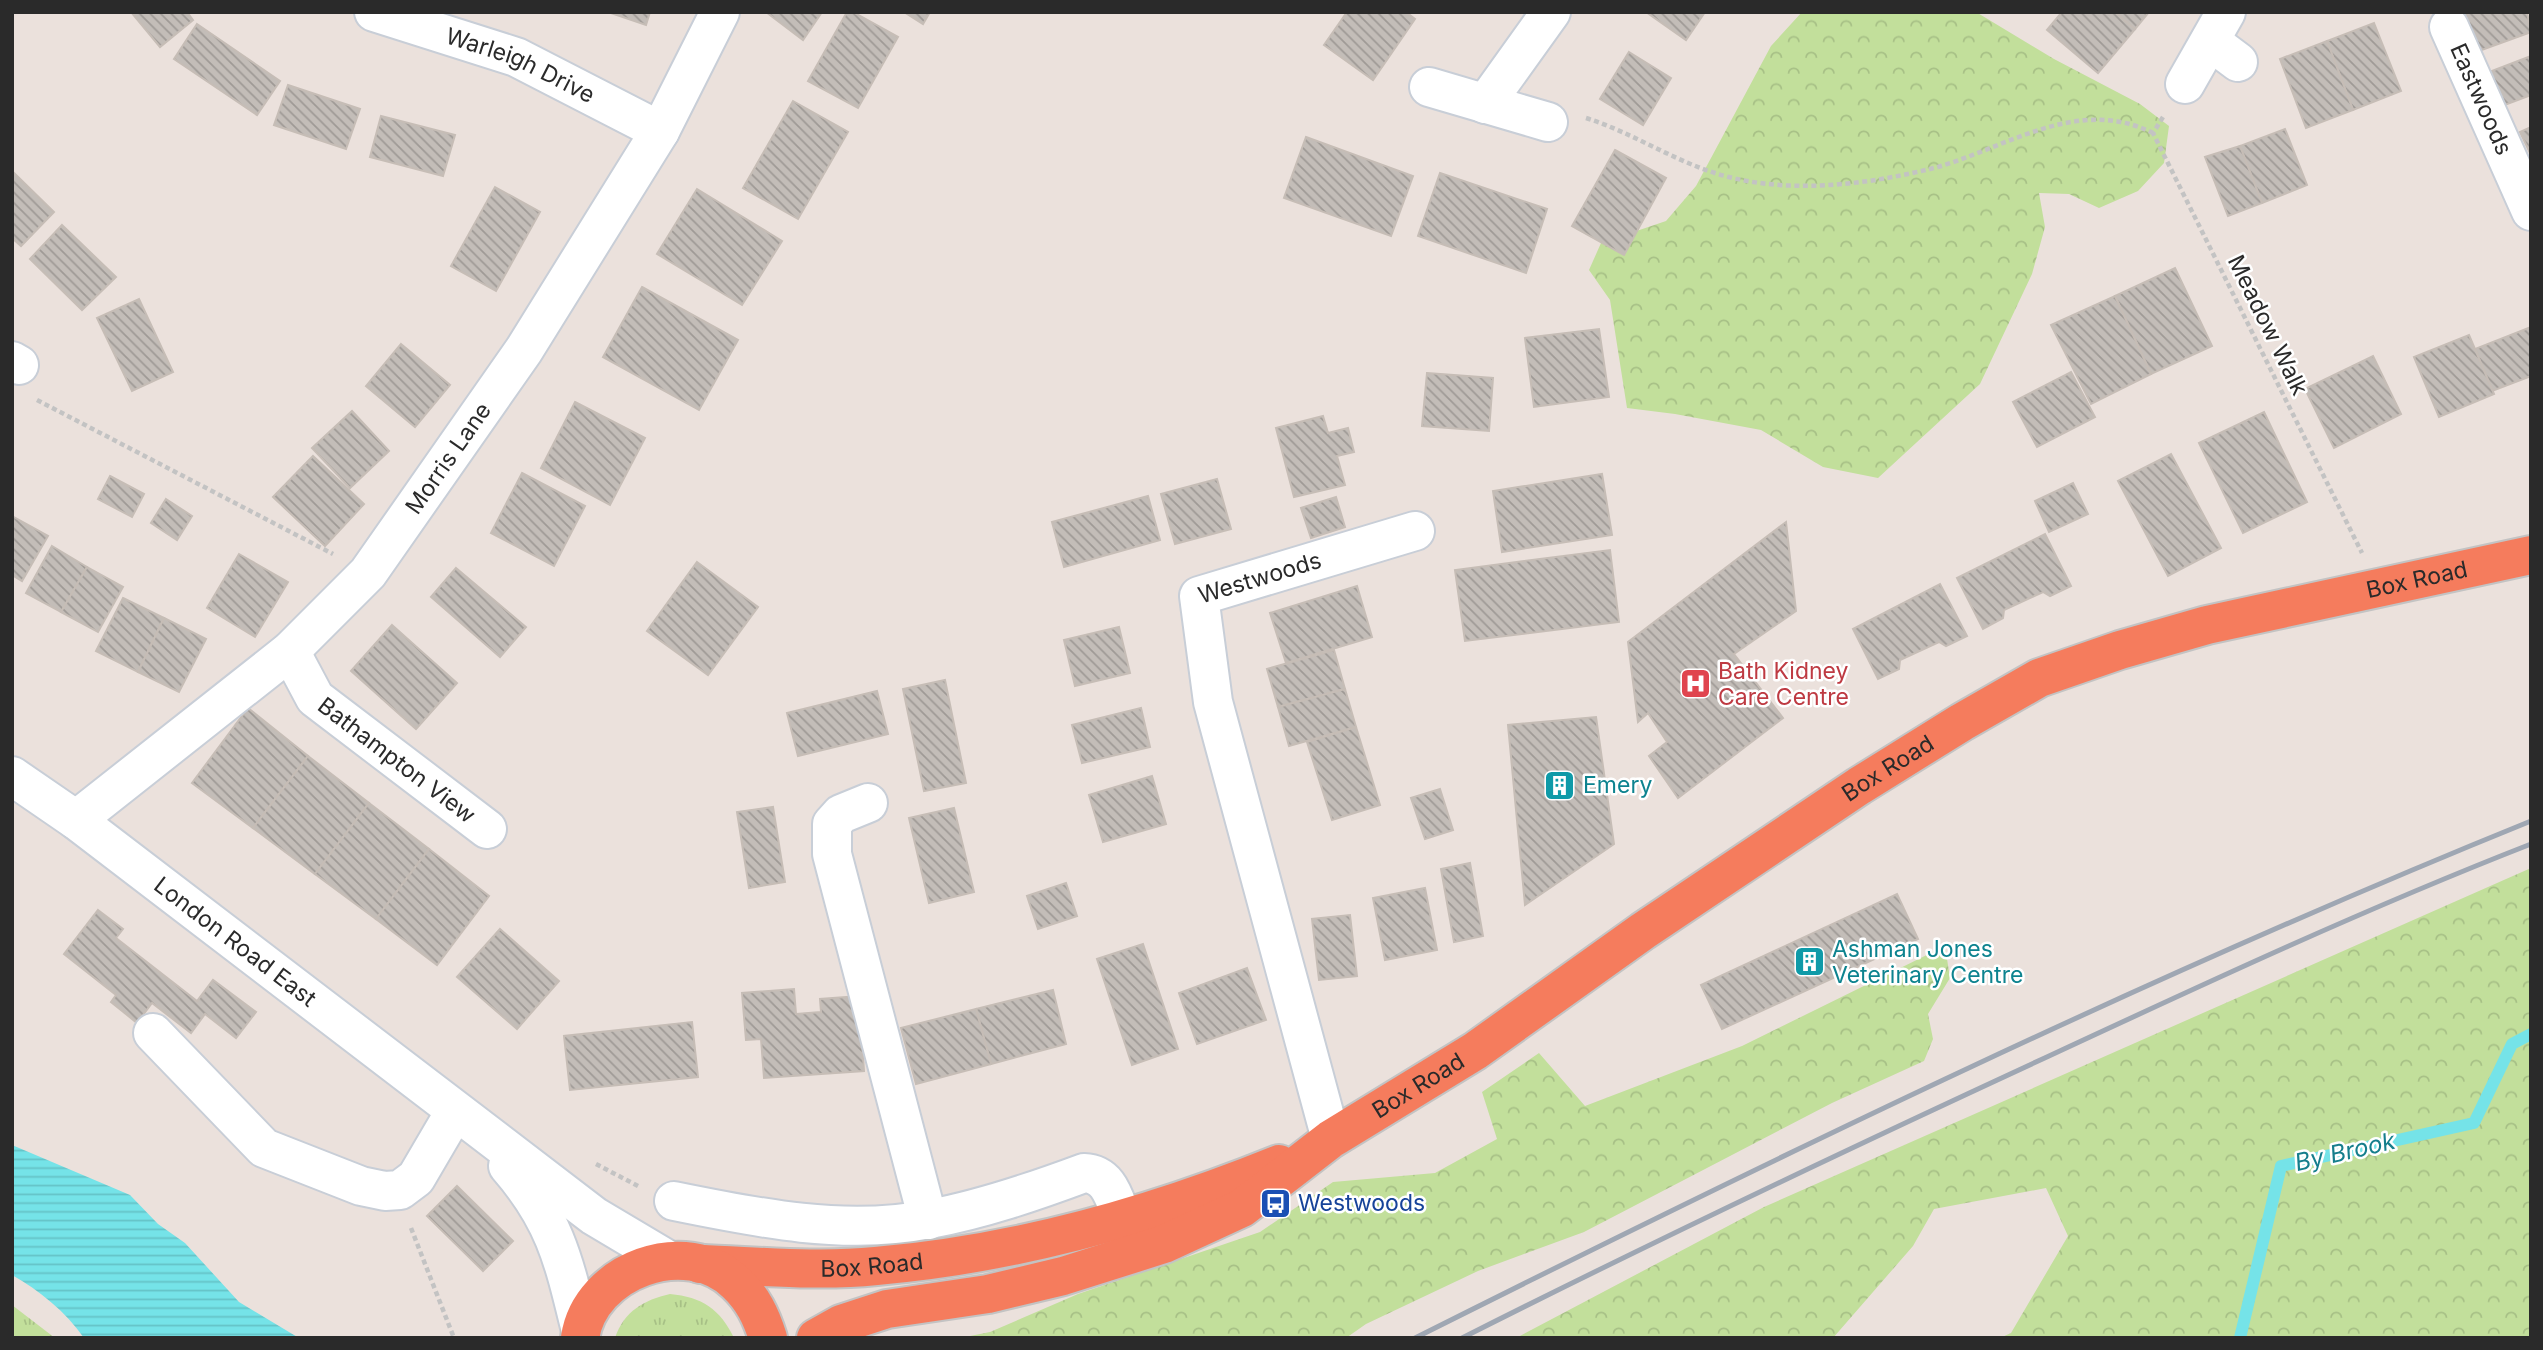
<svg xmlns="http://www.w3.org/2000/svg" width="2543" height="1350" font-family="Inter,sans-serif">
<defs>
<pattern id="grass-tufts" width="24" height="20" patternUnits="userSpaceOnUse" patternTransform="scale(1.75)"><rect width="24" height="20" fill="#c2df9b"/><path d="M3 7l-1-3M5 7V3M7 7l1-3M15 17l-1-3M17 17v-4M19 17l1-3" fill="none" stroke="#a7c086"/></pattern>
<pattern id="forest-crowns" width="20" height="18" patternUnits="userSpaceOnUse" patternTransform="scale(1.75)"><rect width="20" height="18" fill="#c2df9b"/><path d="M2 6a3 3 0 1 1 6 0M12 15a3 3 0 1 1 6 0" fill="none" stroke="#a7c086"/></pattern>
<pattern id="water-rules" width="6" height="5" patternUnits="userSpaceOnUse" patternTransform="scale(1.75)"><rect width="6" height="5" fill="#75e3e8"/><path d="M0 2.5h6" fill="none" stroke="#65c3c7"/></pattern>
<pattern id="building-back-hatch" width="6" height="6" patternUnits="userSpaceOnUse" patternTransform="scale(1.75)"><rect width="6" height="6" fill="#c3bdb8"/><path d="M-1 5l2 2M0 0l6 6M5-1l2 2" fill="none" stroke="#9f9a96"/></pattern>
</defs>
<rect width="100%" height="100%" fill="#ebe1dc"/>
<g fill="url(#grass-tufts)">
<path d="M 670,1294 C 702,1297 720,1309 734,1338 L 615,1338 C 624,1311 644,1300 670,1294 Z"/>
<polygon points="12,1305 55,1338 12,1338"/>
</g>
<g fill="url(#forest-crowns)">
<polygon points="1802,12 1976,12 2054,59 2140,104 2169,126 2164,163 2138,191 2099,208 2069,194 2039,193 2045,227 2032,274 1980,384 1878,478 1823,467 1761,430 1675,414 1627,408 1610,300 1589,270 1601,243 1666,221 1696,186 1771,46"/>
<polygon points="2531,868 2531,1338 2000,1338 2011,1333 2068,1236 2046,1188 1934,1209 1913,1246 1833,1338 1516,1338 1764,1207"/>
<polygon points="1945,946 1950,978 1928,1014 1933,1039 1924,1061 1832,1103 1584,1232 1478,1271 1366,1324 1346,1338 960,1338 990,1332 1078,1294 1260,1232 1333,1182 1435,1173 1497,1139 1482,1092 1539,1053 1585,1106 1742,1046"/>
</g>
<path fill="url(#water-rules)" d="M 12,1145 L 130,1195 L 158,1224 L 185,1243 L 239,1302 L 299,1338 L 84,1338 C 66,1312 39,1290 12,1275 Z"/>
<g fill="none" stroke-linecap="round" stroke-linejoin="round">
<polyline stroke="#75e3e8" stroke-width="12" points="2240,1338 2281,1166 2474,1123 2512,1044 2531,1034"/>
</g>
<g fill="url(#building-back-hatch)" stroke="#c6bdb6" stroke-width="2">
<polygon points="131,12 187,12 193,20 160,47"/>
<polygon points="608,12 650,12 646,25"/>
<polygon points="766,12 822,12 803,40"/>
<polygon points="847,12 853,12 898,37 858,108 808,81"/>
<polygon points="904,12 930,12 923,24"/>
<polygon points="1347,12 1406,12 1415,19 1373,80 1324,45"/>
<polygon points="1646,12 1705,12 1686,40"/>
<polygon points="2062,12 2115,12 2135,29 2098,73 2047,30"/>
<polygon points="2115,12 2149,12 2135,29"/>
<polygon points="2465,12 2527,12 2531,32 2479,51"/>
<polygon points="2374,23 2401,91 2353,110 2327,41"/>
<polygon points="197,24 280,81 257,115 174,59"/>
<polygon points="2327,41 2353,110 2306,128 2280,59"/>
<polygon points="1629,52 1671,78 1643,125 1600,99"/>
<polygon points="2531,56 2531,95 2502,106 2489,72"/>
<polygon points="288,85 360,109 346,149 274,125"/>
<polygon points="793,101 848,132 798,219 743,188"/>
<polygon points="381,116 455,135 443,176 370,157"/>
<polygon points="2531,127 2531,155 2520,132"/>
<polygon points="2285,129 2307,185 2262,203 2240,146"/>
<polygon points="1306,137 1413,176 1391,236 1284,198"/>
<polygon points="2240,146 2262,203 2228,216 2205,157"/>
<polygon points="1615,150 1666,178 1624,255 1572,226"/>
<polygon points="12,171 54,212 21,246 12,238"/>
<polygon points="1440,173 1547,209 1526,273 1418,236"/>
<polygon points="495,187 540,212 496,291 451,266"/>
<polygon points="697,189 782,241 742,305 657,254"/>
<polygon points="62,225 116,277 82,310 30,259"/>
<polygon points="2175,268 2212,346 2151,374 2115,296"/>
<polygon points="642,287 738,340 699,410 603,357"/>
<polygon points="2115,296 2151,374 2091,404 2051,325"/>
<polygon points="139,299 173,372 132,391 97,318"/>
<polygon points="2531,327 2531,376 2492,391 2475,349"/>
<polygon points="1599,329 1609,397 1534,407 1525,338"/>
<polygon points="2469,335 2494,394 2439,417 2414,357"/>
<polygon points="401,344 450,385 415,427 366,386"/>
<polygon points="2373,356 2401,414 2334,448 2305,389"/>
<polygon points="2071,372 2095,417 2037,447 2013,402"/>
<polygon points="1427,373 1493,378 1489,431 1422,426"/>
<polygon points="575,402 645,438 610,505 541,468"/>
<polygon points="352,411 389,451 350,488 312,448"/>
<polygon points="2264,412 2307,502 2243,533 2199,443"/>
<polygon points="1323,416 1328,433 1348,428 1354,452 1337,456 1345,485 1294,497 1276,428"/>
<polygon points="2171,454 2221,548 2168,576 2118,481"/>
<polygon points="313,456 364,504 325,546 273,497"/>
<polygon points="522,473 585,506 554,566 491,533"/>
<polygon points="1602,474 1612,535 1502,552 1493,491"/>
<polygon points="110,476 144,494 132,517 98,499"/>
<polygon points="1217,479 1231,529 1175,544 1161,494"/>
<polygon points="2073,483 2088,514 2049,532 2035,501"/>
<polygon points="1148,496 1160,540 1064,567 1052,522"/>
<polygon points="1336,497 1345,527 1311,538 1301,508"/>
<polygon points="166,499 192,516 177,540 151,523"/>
<polygon points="12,516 48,536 22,581 12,575"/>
<polygon points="1786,522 1796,611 1734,654 1783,718 1678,798 1649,756 1667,742 1648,713 1638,722 1628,642"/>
<polygon points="2045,534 2071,586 2050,596 2043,592 2004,610 2003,618 1983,629 1957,578"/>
<polygon points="52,546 87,567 61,612 26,593"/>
<polygon points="1610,550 1619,622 1465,641 1455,570"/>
<polygon points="239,554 288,582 255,637 207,608"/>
<polygon points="697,562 758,607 708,675 647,631"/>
<polygon points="87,567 123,587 98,632 61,612"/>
<polygon points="456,568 526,627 500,657 431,597"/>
<polygon points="1940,584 1967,636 1946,646 1939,642 1900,660 1899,669 1878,679 1853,629"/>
<polygon points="1357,586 1372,637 1286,663 1270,613"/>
<polygon points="123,598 164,618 138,672 96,651"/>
<polygon points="164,618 206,639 179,692 138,672"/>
<polygon points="392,625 457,683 416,729 351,671"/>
<polygon points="1119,627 1130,673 1075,686 1064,640"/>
<polygon points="1334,650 1345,689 1278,707 1267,669"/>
<polygon points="945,680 966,783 924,791 903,689"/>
<polygon points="1345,689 1356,727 1289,746 1278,707"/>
<polygon points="877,691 888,734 798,756 787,713"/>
<polygon points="248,708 308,756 253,828 192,783"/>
<polygon points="1141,708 1150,747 1082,763 1072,725"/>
<polygon points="1596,717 1614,844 1525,905 1508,725"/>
<polygon points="1356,727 1380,805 1332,820 1307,742"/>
<polygon points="308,756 369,803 315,874 253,828"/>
<polygon points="1152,776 1166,824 1103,842 1089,795"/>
<polygon points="1440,789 1453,830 1425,839 1411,798"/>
<polygon points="369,803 429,849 376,919 315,874"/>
<polygon points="773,807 785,882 749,888 737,812"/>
<polygon points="954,808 974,892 929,903 909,818"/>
<polygon points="429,849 489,896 437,965 376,919"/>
<polygon points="1470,863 1483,936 1454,942 1441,869"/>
<polygon points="1066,883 1077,916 1038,929 1027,896"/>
<polygon points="1425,888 1437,950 1385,960 1373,898"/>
<polygon points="1897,894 1918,939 1722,1029 1701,985"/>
<polygon points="98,910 123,929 116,938 197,1001 213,980 256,1012 236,1038 205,1014 191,1033 152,1003 137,1023 111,1002 116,995 64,954"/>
<polygon points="1350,915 1357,976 1319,980 1312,919"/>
<polygon points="500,929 559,981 517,1029 457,977"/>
<polygon points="1143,944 1178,1049 1132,1065 1097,959"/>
<polygon points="1247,968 1266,1020 1197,1044 1179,993"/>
<polygon points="794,989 796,1014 821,1012 820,999 859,996 864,1071 764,1078 761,1039 746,1040 742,993"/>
<polygon points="1053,990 1066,1044 991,1064 976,1009"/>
<polygon points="976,1009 991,1064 916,1084 901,1028"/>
<polygon points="692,1022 698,1077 570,1090 564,1036"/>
<polygon points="457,1186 513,1241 483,1271 427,1216"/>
</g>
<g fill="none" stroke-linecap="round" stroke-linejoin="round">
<defs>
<g id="minor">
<path id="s1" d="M 374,12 L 516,57 L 660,131"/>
<path id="s2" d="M 2449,27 L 2531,211"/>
<polyline points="2210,41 2238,62"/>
<polyline points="2185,84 2226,12"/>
<polyline points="1429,87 1548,122"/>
<polyline points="1485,104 1551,12"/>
<polyline points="12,361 19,365"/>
<path id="s3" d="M 290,651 L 315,698 L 487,829"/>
<path id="s4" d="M 12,776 L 76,820 L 594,1216 L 668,1260"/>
<polyline points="868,803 841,814 832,824 832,854 928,1220"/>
<path id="s5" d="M 76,820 L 290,651 L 368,573 L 524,350 L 660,131 L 720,12"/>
<polyline points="153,1033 264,1148 361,1186 385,1191 400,1190 416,1178 450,1120"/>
<path id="s6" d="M 1331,1139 L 1213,702 L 1199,596 L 1415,531"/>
<path d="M 508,1166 C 556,1221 564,1262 581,1331"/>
<path d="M 674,1201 C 757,1218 846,1236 930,1219 C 983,1209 1033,1192 1084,1173 C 1110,1174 1114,1199 1123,1220"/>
</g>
<g id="highway">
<path id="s7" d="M 700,1264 C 758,1266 818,1272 876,1266 C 1014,1254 1151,1216 1279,1164"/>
<path d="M 580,1338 C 590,1270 686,1235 736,1283 C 753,1299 761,1316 768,1338"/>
<path id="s8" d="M 816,1338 L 841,1324 L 887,1309 L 988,1294 L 1063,1276 L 1164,1244 L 1242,1208 L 1331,1139 L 1475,1051 L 1643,931 L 1859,786 L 1962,722 L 2039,678 L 2120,650 L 2207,625 L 2531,555"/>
</g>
</defs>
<use href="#minor" stroke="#c8ced7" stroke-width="42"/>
<use href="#highway" stroke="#c3c3c3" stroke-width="42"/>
<g stroke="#c3c3c3" stroke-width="4.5" stroke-dasharray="5 3.5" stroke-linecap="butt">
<polyline points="2163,117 2153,133 2362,553"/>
<path d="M 1586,118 C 1631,132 1672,160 1718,174 C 1787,195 1865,185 1934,168 C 2005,149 2077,95 2153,133"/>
<polyline points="37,400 333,554"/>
<polyline points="596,1164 638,1186"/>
<polyline points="411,1228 454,1338"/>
</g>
<use href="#minor" stroke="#fff" stroke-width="38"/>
<use href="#highway" stroke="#f57c5d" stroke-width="38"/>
<g stroke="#9fa7b3" stroke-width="5">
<path d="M 1415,1338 C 1782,1154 2151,975 2531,821"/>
<path d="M 1462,1338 C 1656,1240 1852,1147 2049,1056 C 2208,982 2367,908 2531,844"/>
</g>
</g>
<defs>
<symbol id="hospital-square" viewBox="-11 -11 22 22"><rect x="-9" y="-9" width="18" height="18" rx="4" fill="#e0444e" stroke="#fff"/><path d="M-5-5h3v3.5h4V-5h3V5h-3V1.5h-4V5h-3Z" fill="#fff"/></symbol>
<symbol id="building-square" viewBox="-11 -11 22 22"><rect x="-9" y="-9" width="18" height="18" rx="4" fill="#0f9aa8" stroke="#fff"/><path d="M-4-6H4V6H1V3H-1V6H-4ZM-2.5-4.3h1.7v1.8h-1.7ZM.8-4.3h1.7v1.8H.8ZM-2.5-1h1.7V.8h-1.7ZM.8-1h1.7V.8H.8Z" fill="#fff"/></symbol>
<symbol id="bus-square" viewBox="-11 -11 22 22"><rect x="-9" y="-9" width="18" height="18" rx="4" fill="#1a4fb4" stroke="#fff"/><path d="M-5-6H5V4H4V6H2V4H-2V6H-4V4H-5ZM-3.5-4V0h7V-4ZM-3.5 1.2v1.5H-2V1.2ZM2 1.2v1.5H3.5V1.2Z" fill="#fff"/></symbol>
</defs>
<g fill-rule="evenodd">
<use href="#hospital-square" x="1678" y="666" width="35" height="35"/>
<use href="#building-square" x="1542" y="768" width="35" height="35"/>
<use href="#building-square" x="1792" y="944" width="35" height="35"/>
<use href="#bus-square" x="1258" y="1186" width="35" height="35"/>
</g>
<g text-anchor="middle" stroke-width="5" stroke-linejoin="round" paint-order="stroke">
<g font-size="23" fill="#2a2a2a" stroke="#fff">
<text dy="8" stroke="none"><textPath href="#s1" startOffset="156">Warleigh Drive</textPath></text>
<text dy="8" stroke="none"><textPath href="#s2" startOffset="79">Eastwoods</textPath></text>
<text transform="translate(2268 325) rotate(64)" y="8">Meadow Walk</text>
<text dy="8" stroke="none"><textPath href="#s5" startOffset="523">Morris Lane</textPath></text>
<text dy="8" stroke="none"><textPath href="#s8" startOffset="1797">Box Road</textPath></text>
<text dy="8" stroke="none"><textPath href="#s6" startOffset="623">Westwoods</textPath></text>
<text dy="8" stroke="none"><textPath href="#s3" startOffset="156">Bathampton View</textPath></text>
<text dy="8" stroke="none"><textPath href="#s8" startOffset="1230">Box Road</textPath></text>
<text dy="8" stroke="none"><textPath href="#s4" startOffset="278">London Road East</textPath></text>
<text dy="8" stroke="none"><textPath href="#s8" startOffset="663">Box Road</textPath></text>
<text dy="8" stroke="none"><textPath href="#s7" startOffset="172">Box Road</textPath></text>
</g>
<g font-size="23" fill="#be3a42" stroke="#fff" text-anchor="start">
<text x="1718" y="679">Bath Kidney<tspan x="1718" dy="26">Care Centre</tspan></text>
</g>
<g font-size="23" fill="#0d838f" stroke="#fff" text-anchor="start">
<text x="1583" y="793">Emery</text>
<text x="1832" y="957">Ashman Jones<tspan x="1832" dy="26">Veterinary Centre</tspan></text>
</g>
<g font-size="23" fill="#164399" stroke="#fff" text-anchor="start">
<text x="1298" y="1211">Westwoods</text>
</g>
<g font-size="24" font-style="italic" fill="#157e8c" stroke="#fff">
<text transform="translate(2345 1152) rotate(-13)" y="8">By Brook</text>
</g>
</g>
<rect width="2543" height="1350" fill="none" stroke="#2a2a2a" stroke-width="28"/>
</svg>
